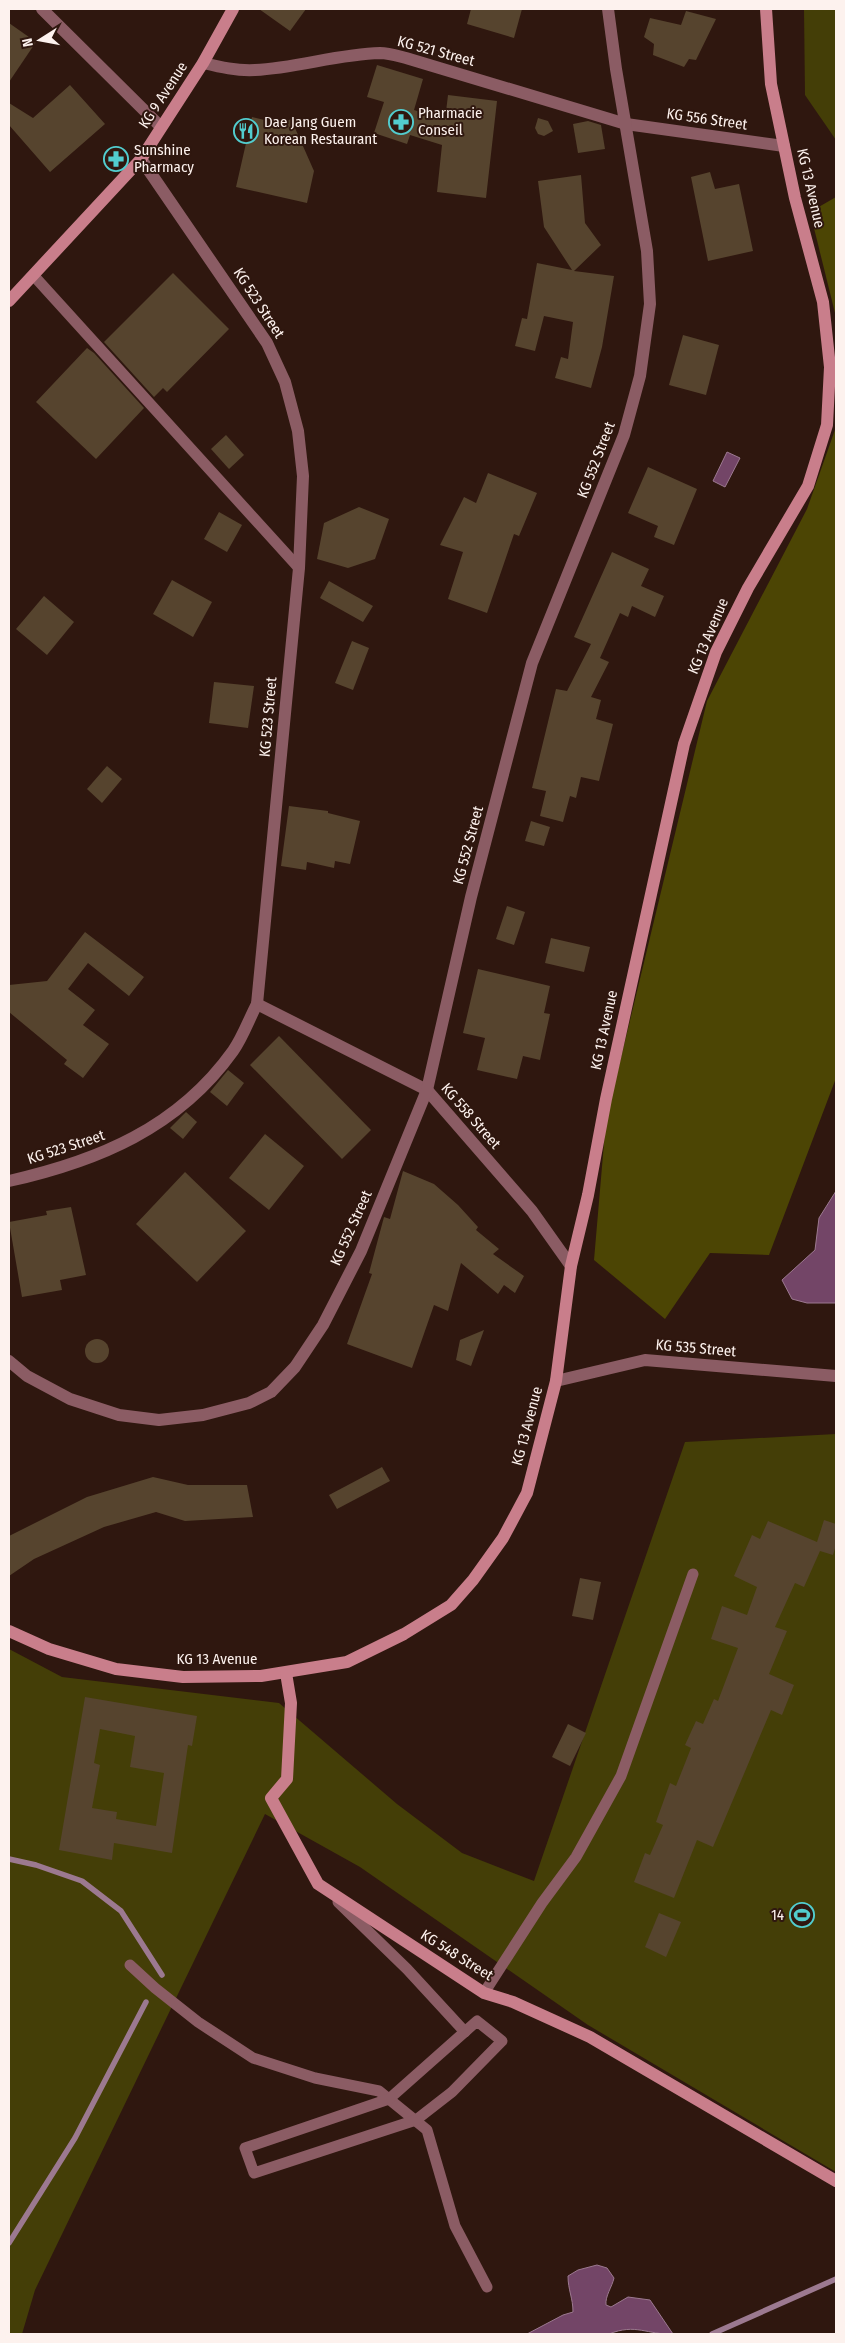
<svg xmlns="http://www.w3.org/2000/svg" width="845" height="2343" font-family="'Fira Sans Condensed',sans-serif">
<rect width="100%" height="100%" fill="#2f170f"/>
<g fill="#443e07">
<polygon points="804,9 836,9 836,140 805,95"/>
<polygon points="836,1434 836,2172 588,2025 360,1867 265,1814 35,2290 22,2334 9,2334 9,1649 62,1677 279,1703 397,1804 462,1853 534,1881 685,1442"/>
</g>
<g fill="#4c4504">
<polygon points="836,197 836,317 810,212"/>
<polygon points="836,427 836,1078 769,1255 710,1253 665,1319 594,1260 606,1120 707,701 807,509"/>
</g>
<g fill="#734567" stroke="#9c7990">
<polygon points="727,452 740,458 725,487 713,481"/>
<polygon points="836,1191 836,1303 807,1303 792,1299 782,1280 815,1250 819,1218"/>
<path d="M 597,2265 L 607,2268 L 614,2278 C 612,2287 605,2296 606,2305 L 611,2307 L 628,2297 L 650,2300 L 673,2334 C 647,2335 636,2323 609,2334 L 527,2334 L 563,2315 L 573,2312 C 573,2298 568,2290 568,2276 L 578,2270 Z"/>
</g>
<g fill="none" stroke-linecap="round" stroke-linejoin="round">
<g stroke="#9c7990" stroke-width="5.5">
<polyline points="9,1859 36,1865 82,1881 121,1911 162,1975"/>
<polyline points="9,2243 75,2138 146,2002"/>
<polyline points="712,2334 836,2279"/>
</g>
</g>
<g fill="#56442e" fill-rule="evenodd">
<polygon points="259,9 306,9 290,31"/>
<polygon points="471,9 522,9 514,38 467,24"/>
<polygon points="686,11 716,19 696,60 689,59 684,67 653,55 654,44 644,37 650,18 681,25"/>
<polygon points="9,23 36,42 9,82"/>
<polygon points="377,65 423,79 414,110 445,120 448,95 497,101 486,198 437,192 442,145 410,135 407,144 374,133 384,102 367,97"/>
<polygon points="70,85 105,124 50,172 9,125 9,103 33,118"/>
<polygon points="252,117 281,124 291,119 314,171 307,203 236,187"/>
<polygon points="538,118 548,121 553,131 544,136 538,134 535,128"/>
<polygon points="588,121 601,125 605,149 578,153 573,124"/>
<polygon points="710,172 715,189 739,184 753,251 708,261 691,177"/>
<polygon points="581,175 585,223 601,245 574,271 614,276 602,347 591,388 555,378 561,357 568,359 573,322 544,316 535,351 515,346 522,318 527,319 537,263 572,270 544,227 538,181"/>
<polygon points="173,273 229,329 167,392 163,388 154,397 104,342"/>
<polygon points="683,335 719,345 706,395 669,385"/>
<polygon points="87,348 94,353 144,408 96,459 36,402"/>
<polygon points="226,435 244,455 229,469 211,449"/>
<polygon points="648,467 697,489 674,545 654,537 658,526 628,513"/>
<polygon points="488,473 537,493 519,536 514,534 487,613 448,599 463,552 440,545 464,497 476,503"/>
<polygon points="359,507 389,519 375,559 348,568 317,559 324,523"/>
<polygon points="219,512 242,525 227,552 204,539"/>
<polygon points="612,552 649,569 641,586 664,596 655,617 632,606 628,617 620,613 600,658 609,662 591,697 601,700 596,719 613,724 599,781 581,777 576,798 570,796 563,822 540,816 546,791 532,788 556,689 567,691 591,644 574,637"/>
<polygon points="172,580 212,602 193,637 153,614"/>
<polygon points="329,581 373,606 363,622 320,598"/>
<polygon points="44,596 74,622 47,655 16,629"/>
<polygon points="352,641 369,648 353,690 335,683"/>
<polygon points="214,682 254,686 248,728 209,723"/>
<polygon points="107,766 122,779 102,803 87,789"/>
<polygon points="289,806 328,811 328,813 360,821 350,864 335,861 334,868 307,862 306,870 281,866"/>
<polygon points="531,821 550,827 544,846 525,841"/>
<polygon points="507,906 525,912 514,945 496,939"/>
<polygon points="85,932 144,977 129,996 88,963 68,989 95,1010 83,1025 109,1044 83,1078 64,1064 67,1060 9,1012 9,985 47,981"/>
<polygon points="551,938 590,947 584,972 545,963"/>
<polygon points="478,969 550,986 544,1013 550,1014 540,1060 523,1056 517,1079 477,1070 485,1038 463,1033"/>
<polygon points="279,1036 371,1130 342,1159 250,1065"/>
<polygon points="228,1070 244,1083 227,1106 210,1092"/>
<polygon points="186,1112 197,1122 183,1139 170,1128"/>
<polygon points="265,1134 304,1166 269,1210 229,1178"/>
<polygon points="403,1171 434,1184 458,1205 478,1227 476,1230 499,1249 493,1254 524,1276 515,1293 504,1285 498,1294 461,1263 448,1311 434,1305 412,1368 347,1344 372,1274 369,1273 384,1217 390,1219"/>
<polygon points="185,1172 246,1231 197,1282 136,1224"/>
<polygon points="71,1207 86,1275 60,1280 62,1290 22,1297 9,1222 47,1215 46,1211"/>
<polygon points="484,1330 471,1366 456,1360 460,1340"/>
<circle cx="97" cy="1351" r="12"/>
<polygon points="382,1467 390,1481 337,1509 329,1495"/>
<polygon points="153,1477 188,1485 247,1485 253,1517 185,1521 156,1512 104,1527 34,1559 9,1576 9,1536 87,1497"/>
<polygon points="824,1520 836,1524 836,1545 833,1555 820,1551 804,1587 795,1583 775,1627 787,1631 769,1674 794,1685 782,1715 771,1710 713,1847 697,1840 674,1898 634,1882 645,1853 650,1855 663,1825 656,1822 670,1783 676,1786 691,1748 685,1745 696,1721 703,1724 714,1699 718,1701 738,1648 711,1639 722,1606 747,1615 757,1587 734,1576 752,1535 760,1539 768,1521 817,1542"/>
<polygon points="580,1578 601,1582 593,1620 572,1616"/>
<path d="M 85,1697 L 197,1716 L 192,1746 L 188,1745 L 172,1853 L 114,1843 L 112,1860 L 59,1850 ZM 100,1729 L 135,1736 L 130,1767 L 164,1773 L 156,1826 L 116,1819 L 117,1812 L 92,1808 L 100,1765 L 94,1763 Z"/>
<polygon points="568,1724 586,1733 570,1766 552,1757"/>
<polygon points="659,1913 681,1922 666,1957 645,1947"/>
</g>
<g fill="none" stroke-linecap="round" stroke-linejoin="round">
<g stroke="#8b5c64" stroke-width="11">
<polyline points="34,276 299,568"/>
<polyline points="338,1902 407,1969 465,2032"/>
<polyline points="130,1965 155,1988 198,2022 253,2058 315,2078 379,2091 427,2130 455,2226 487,2287"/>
<polyline points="484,1993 542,1903 576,1857 621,1776 693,1574"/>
<polygon points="477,2021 502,2041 452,2092 416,2120 254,2173 245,2148 389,2099"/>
</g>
<g stroke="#8b5c64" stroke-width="12">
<polyline points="42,9 161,127"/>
<path d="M 203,63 C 220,67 237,71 255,70 C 297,68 338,54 380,53 C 389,53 398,56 406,58 L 626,124 L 784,146"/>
<polyline points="257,1004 427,1090 532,1211 571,1266"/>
<path d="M 9,1181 C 98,1161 178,1128 233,1051 C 243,1037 249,1019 257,1004 L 299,568 L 303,476 L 298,431 L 285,382 L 267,343 L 141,159"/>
<polyline points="9,1361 27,1376 70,1399 119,1415 159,1420 203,1415 249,1403 271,1392 295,1367 323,1325 361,1251 427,1090 471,897 532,663 624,435 640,376 650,304 647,251 616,69 608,9"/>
<polyline points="556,1381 645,1360 836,1376"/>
</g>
<g stroke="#c97e8b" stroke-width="12">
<polyline points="9,301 141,159 203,63 233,9"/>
<polyline points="9,1631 49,1649 116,1669 183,1677 261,1676 347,1662 404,1634 451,1605 473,1580 503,1538 527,1493 556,1381 571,1266 588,1195 606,1099 684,744 716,652 748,588 808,486 827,425 830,367 823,302 795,198 771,84 766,9"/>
<polyline points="286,1673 291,1703 287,1779 271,1798 318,1884 484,1993 513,2002 590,2037 836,2181"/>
</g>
</g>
<defs>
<symbol id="pharmacy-ring" viewBox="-11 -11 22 22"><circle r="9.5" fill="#2f170f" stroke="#52cdcf" stroke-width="1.5"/><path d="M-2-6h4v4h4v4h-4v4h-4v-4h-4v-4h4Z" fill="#52cdcf"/></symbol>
<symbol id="restaurant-ring" viewBox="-11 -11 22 22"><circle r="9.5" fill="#2f170f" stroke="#52cdcf" stroke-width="1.5"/><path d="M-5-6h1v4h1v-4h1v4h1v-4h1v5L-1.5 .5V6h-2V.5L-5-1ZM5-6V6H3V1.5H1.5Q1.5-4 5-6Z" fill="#52cdcf"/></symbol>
<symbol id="stadium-ring" viewBox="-11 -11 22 22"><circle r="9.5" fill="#2f170f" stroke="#52cdcf" stroke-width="1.5"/><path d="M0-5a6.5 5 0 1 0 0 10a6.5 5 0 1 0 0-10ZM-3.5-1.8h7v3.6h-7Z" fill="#52cdcf"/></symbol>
</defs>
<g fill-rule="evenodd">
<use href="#pharmacy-ring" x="387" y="108" width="28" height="28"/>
<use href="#restaurant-ring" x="232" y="117" width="28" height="28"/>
<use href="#pharmacy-ring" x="102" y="145" width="28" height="28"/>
<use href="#stadium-ring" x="788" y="1901" width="28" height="28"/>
</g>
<g text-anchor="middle" stroke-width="4" stroke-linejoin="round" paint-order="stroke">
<g font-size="15" fill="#fdf2ee" stroke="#2f170f">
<text transform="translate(436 51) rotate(15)" y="5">KG 521 Street</text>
<text transform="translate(163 95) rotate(-57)" y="5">KG 9 Avenue</text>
<text transform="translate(707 119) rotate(8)" y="5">KG 556 Street</text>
<text transform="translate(811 188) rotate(77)" y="5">KG 13 Avenue</text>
<text transform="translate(259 303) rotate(57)" y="5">KG 523 Street</text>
<text transform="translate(596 460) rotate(-69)" y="5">KG 552 Street</text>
<text transform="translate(708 636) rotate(-67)" y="5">KG 13 Avenue</text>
<text transform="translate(268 717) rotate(-85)" y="5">KG 523 Street</text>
<text transform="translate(468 845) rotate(-75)" y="5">KG 552 Street</text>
<text transform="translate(604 1030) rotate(-78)" y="5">KG 13 Avenue</text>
<text transform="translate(471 1116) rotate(49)" y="5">KG 558 Street</text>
<text transform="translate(66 1147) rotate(-18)" y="5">KG 523 Street</text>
<text transform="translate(351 1228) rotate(-66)" y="5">KG 552 Street</text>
<text transform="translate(696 1348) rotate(5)" y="5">KG 535 Street</text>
<text transform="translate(527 1426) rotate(-75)" y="5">KG 13 Avenue</text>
<text x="217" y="1664">KG 13 Avenue</text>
<text transform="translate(457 1955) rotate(32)" y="5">KG 548 Street</text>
</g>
<g font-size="15" fill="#fdf2ee" stroke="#2f170f" text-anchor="start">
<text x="418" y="118">Pharmacie<tspan x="418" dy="17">Conseil</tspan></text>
<text x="264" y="127">Dae Jang Guem<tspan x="264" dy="17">Korean Restaurant</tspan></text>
<text x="134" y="155">Sunshine<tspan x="134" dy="17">Pharmacy</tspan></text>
<text x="784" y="1920" text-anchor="end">14</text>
</g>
</g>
<rect width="845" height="2343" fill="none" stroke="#fdf2ee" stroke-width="20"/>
<g transform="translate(40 40) rotate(259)" stroke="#2f170f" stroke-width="4" paint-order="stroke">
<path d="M0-4L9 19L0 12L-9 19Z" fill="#fdf2ee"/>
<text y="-8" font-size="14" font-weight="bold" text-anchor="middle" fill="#fdf2ee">N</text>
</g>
</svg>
